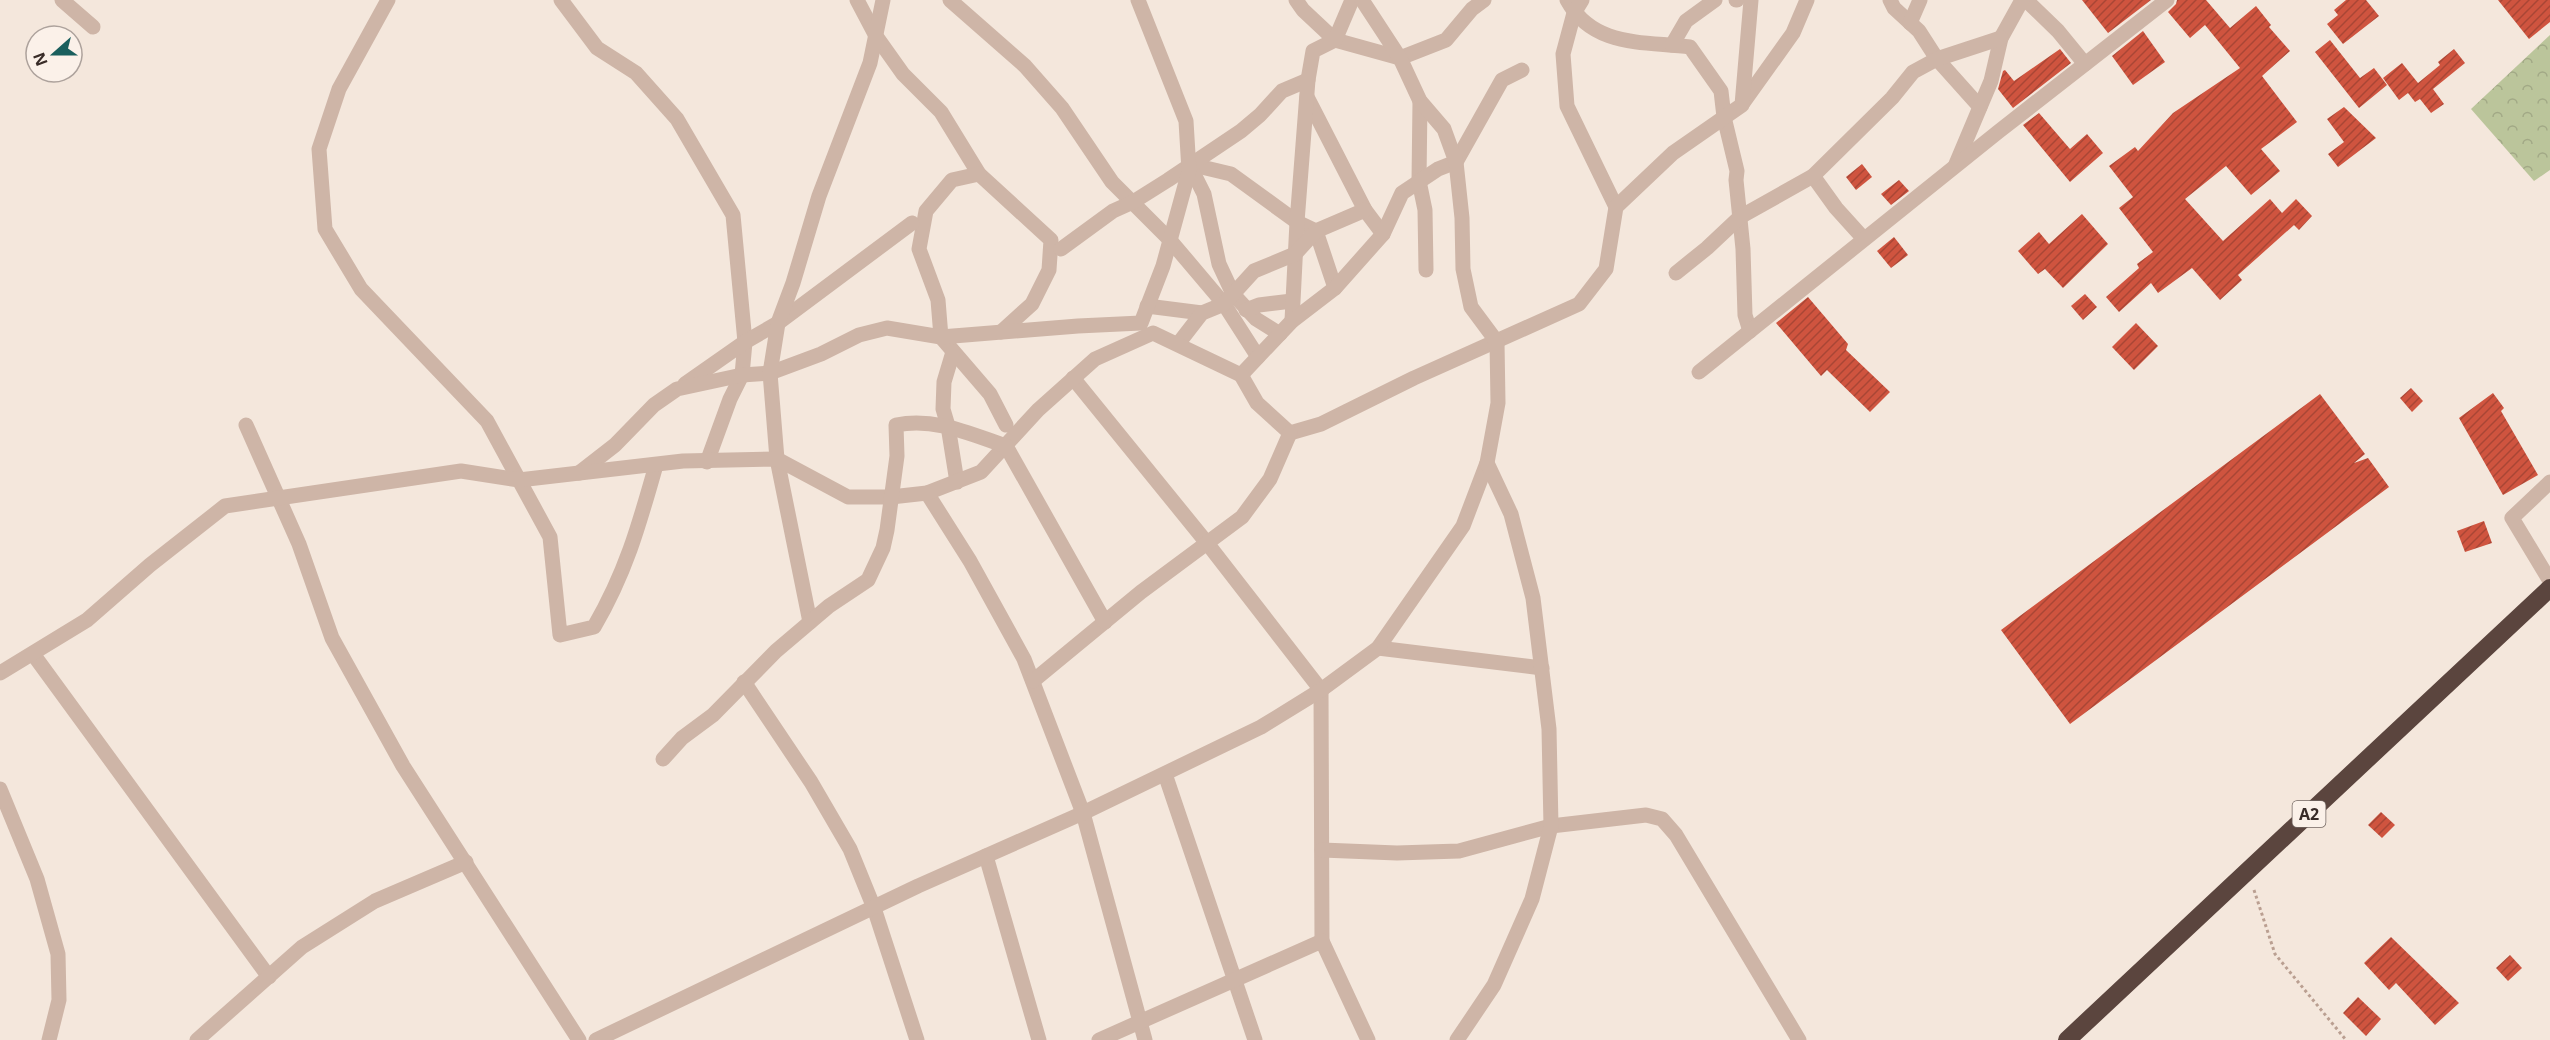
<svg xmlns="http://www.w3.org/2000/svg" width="2550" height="1040" font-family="'Noto Sans',sans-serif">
<defs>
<pattern id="forest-crowns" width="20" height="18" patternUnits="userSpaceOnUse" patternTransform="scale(1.5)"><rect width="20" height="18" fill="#bbc59b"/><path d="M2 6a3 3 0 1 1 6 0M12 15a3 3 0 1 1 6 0" fill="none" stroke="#a2a986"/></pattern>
<pattern id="building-hatch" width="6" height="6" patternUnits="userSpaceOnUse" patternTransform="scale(1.5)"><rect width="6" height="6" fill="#cf543f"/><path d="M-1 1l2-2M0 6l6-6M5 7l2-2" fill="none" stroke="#a94635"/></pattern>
</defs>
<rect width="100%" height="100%" fill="#f4e7dc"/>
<polygon fill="url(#forest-crowns)" points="2550,35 2550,170 2534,181 2471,109"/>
<g fill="url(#building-hatch)">
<polygon points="2082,0 2151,0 2108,33"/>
<polygon points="2177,0 2206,0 2230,28 2256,6 2271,25 2269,27 2290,51 2262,76 2297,122 2261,149 2280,171 2251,195 2226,166 2185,199 2223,241 2270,199 2282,213 2296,199 2312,216 2299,230 2294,225 2238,275 2242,280 2220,300 2192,268 2158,293 2151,283 2119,312 2106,297 2139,268 2137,264 2153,252 2119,208 2133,197 2109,166 2135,147 2138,151 2173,113 2240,68 2205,25 2190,38 2168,12 2176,4"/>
<polygon points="2346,0 2366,0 2379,16 2343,44 2327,24 2338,15 2334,10"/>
<polygon points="2498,0 2550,0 2550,22 2529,39"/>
<polygon points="2143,31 2165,62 2133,85 2112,56"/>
<polygon points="2330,40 2360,78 2374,68 2387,85 2359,108 2315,52"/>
<polygon points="2060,49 2071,63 2013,108 1998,89 2003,71 2005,70 2014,81"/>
<polygon points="2454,49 2465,63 2433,89 2444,104 2431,113 2420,99 2415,102 2408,93 2399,100 2383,78 2402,63 2418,83 2440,65 2438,62"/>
<polygon points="2344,107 2376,138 2338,167 2328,154 2344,142 2327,119"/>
<polygon points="2039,113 2070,149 2087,134 2103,153 2070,182 2023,125"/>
<polygon points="1862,164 1872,177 1856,190 1846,177"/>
<polygon points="1899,180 1909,191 1891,205 1881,194"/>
<polygon points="2082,214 2108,244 2063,288 2045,269 2038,274 2018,251 2039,232 2049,244"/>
<polygon points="1894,237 1908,255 1891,268 1877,251"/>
<polygon points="2085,294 2097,307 2083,320 2071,306"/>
<polygon points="1808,297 1848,344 1846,350 1890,392 1870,412 1827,370 1821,376 1776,323"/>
<polygon points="2136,323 2158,346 2134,370 2112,347"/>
<polygon points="2411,388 2423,401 2412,412 2400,398"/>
<polygon points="2493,393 2504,408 2501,411 2538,475 2503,495 2459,418"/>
<polygon points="2320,394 2365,454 2354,463 2368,458 2389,487 2070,724 2001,630"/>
<polygon points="2484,521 2492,543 2465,552 2457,531"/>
<polygon points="2381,812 2395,825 2382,838 2368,825"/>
<polygon points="2391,937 2459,1003 2435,1025 2396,983 2389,990 2364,963"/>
<polygon points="2510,955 2522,968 2508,981 2496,968"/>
<polygon points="2358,997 2381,1019 2366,1036 2343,1013"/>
</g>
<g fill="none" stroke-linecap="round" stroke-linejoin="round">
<polyline stroke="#ba9f91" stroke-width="3" stroke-dasharray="3 3" stroke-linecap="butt" points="2254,890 2275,954 2346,1040"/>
<g stroke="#ceb5a7" stroke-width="15">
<polyline points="62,0 93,27"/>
<path d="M 388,0 L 339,89 L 319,149 L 325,229 L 361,289 L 487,421 L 550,537 L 560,635 L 594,627 C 626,572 639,525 656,465"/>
<polyline points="561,0 597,48 636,73 677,119 733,215 745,342 742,375 730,399 707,462"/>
<polyline points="857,0 876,36 903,74 941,112 979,174 1051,240 1049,270 1032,304 1001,332"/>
<polyline points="950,0 1025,66 1062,108 1112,182 1169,239 1224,304 1258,357"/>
<polyline points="1296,0 1303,10 1335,40 1400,58 1446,40 1472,9 1484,0"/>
<path d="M 1567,0 C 1593,48 1644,41 1690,47 L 1721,91 L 1724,117 L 1737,171 L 1736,180 L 1743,249 L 1745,315 L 1750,331"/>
<polyline points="1582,0 1574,13 1563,54 1567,106 1616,207"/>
<polyline points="1736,0 1737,0"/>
<polyline points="1890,0 1894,8 1919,31 1937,59 1980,107"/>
<polyline points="2026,0 2058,31 2085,64"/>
<polyline points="1910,23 1920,0"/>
<polyline points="1672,45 1686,21 1715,0"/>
<polyline points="1307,97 1365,210 1383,234"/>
<polyline points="1420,101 1419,181 1425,210 1426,270"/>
<polyline points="1743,103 1793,33 1807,0"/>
<polyline points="1189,164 1231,174 1297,222 1316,231 1335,288"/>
<polyline points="1189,164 1204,194 1219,264 1233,294 1256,319 1280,334"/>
<polyline points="1956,164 1991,81 2001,38 2022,0"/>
<polyline points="979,174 952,180 926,211 919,249 938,300 941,337 990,394 1006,425"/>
<polyline points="1813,176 1836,208 1864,239"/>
<polyline points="1061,249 1113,211 1133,202 1168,180 1241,131 1260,115 1282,91 1308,80"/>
<polyline points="1676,273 1707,248 1740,217 1813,176 1892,98 1913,72 1937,59 2001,38"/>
<polyline points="1147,306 1202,313"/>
<polyline points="1246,310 1259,305 1292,301"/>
<polyline points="1292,321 1297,222 1308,80 1313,51 1335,40 1352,0"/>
<polyline points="1178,344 1202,313 1224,304 1254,271 1295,254 1316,231 1365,210"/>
<polyline points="953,352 944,382 943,409 948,426 957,482"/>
<polyline points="1699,372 1998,132 2167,0"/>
<polyline points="1241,375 1292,321 1335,288 1383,234 1402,193 1438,169 1456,162 1502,80 1522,70"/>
<polyline points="1073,378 1207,543 1321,690 1322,941"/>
<polyline points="685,384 745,342 778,323 912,223"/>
<polyline points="246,425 299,544 332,638 403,766 579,1040"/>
<polyline points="579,473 615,445 654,405 677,389 742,375 770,373 821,354 859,335 887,328 941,337 1078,326 1141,323 1163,266 1189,171 1186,121 1138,0"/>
<polyline points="2550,482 2512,518 2550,581"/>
<polyline points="927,493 970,561 1024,659 1083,813 1145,1040"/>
<polyline points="810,622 777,459 770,373 778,323 793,283 819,196 870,63 883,0"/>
<polyline points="1378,648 1542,668"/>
<polyline points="33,654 269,977"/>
<polyline points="0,673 87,620 150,565 225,506 461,471 519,480 683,461 777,459 848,497 891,497 927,493 981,472 1038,410 1095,359 1153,333 1241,375 1257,403 1290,433 1321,424 1414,378 1579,304 1606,269 1616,207 1673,153 1742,105 1751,0"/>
<polyline points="1033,681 1141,592 1242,517 1270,479 1290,433"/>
<polyline points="744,682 811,782 850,849 874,908 917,1040"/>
<path d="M 663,759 L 682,738 L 713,715 L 776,651 L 829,606 L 868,580 L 883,548 L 887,530 L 897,456 L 896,425 C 935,417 970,434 1006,446 L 1105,622"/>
<polyline points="1165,774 1255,1040"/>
<polyline points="0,789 37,879 58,954 59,1000 49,1040"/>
<polyline points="1322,850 1397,853 1459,851 1551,826 1646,815 1662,819 1676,835 1799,1040"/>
<polyline points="986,856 1039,1040"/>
<polyline points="197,1040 302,947 375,901 466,862"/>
<polyline points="596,1040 918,886 1083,813 1261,727 1321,690 1378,648 1463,526 1487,463 1498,403 1497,342 1471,307 1463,269 1462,218 1456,162 1444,129 1420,101 1400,58 1362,0"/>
<polyline points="1099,1040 1322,941 1368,1040"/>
<polyline points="1457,1040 1494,985 1532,899 1551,826 1549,729 1533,598 1511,514 1487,463"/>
</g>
<polyline stroke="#5b453e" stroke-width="18" points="2067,1040 2550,588"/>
</g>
<g text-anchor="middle" stroke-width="6" stroke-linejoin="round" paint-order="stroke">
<rect fill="#fbf1e9" stroke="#736762" stroke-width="1.5" x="2292.5" y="801" width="33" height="26" rx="4.5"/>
<g font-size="16" font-weight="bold" fill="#392c28">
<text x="2309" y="820">A2</text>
</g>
</g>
<g transform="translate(54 54) rotate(249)"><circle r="28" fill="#fbf1e9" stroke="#ada29c" stroke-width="1.5"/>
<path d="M0-4.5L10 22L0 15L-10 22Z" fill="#1a5f5d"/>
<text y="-9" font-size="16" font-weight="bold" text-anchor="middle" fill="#392c28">N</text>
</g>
</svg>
